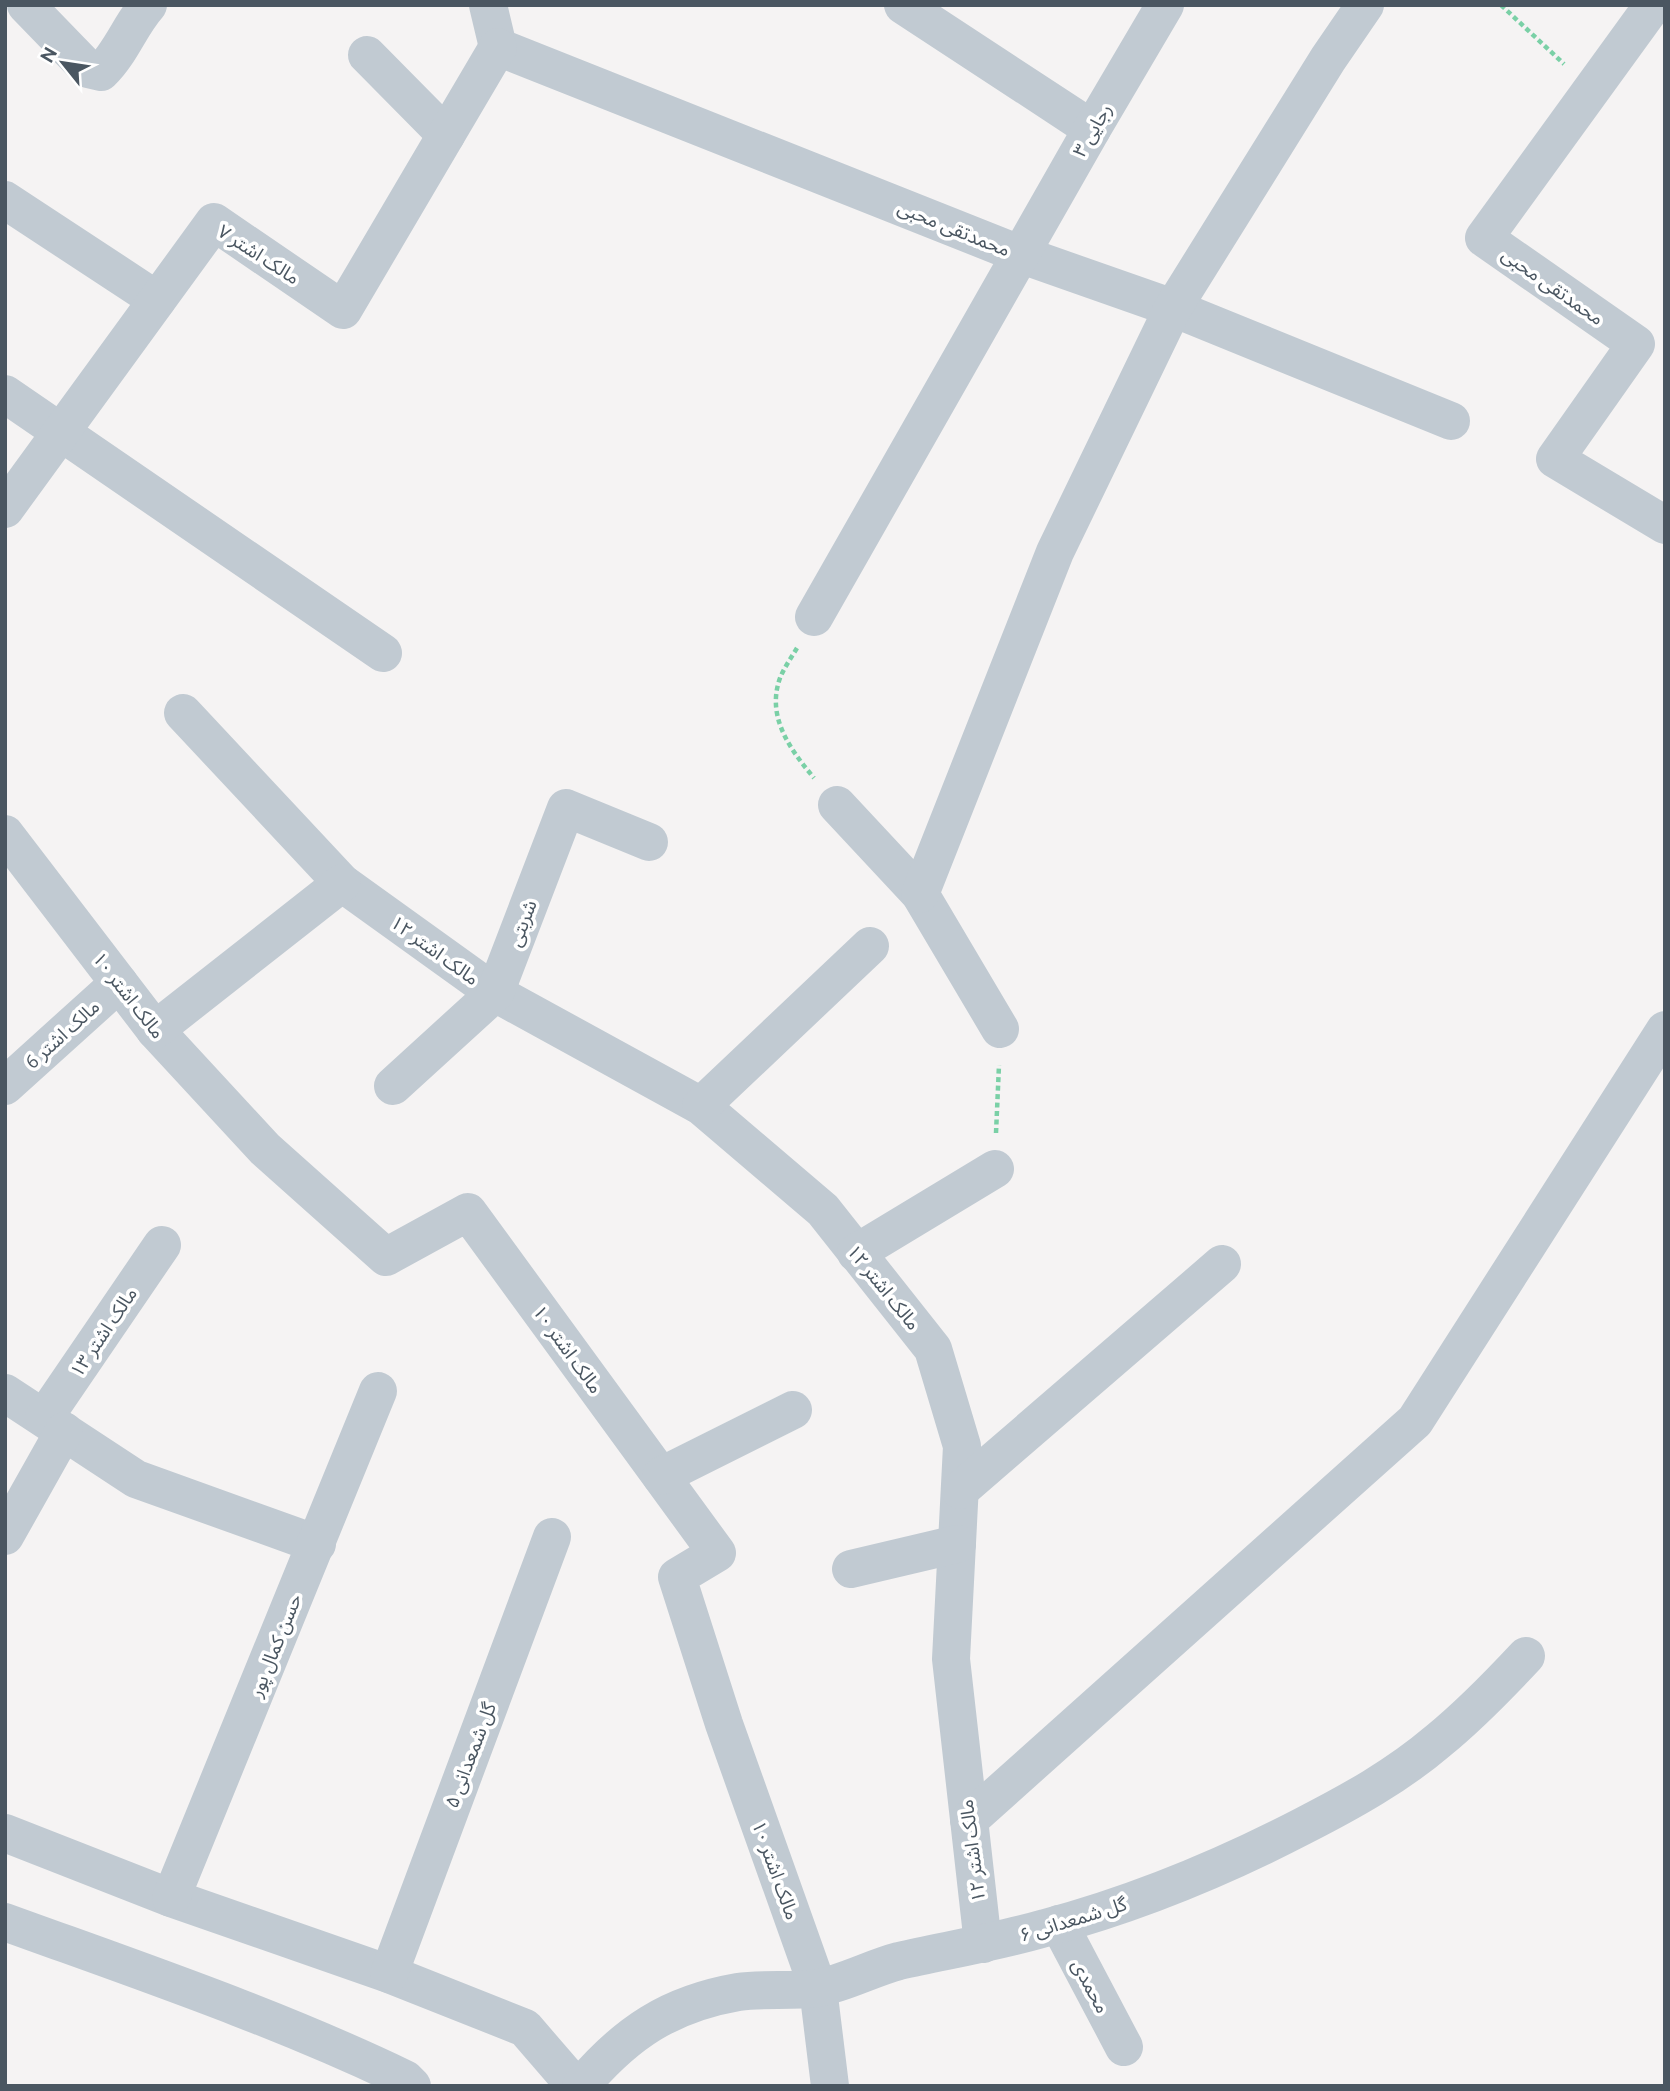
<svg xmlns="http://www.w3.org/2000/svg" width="1670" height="2091" font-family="Ubuntu,'Noto Sans Arabic',sans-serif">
<rect width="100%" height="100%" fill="#f5f3f3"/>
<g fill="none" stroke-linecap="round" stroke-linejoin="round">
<g stroke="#7ad0a6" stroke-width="4.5" stroke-dasharray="5 3.5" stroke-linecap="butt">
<polyline points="1501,5 1564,64"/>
<path d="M 797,648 C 791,658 784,668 780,678 C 766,717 790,749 814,778"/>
<polyline points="996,1133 999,1065"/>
</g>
<g stroke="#c1cad2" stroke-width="38">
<path d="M 26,5 L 88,69 L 101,72 C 121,53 130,25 148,5"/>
<polyline points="488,5 498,47 1022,255 1173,308 1451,421"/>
<polyline points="903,5 1092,129"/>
<polyline points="1653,5 1484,238 1636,344 1555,459 1665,525"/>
<polyline points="367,55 446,135"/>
<polyline points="5,200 157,300"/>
<polyline points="5,394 383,653"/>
<polyline points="5,509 214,222 343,310 498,47"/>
<polyline points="814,617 1092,129 1165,5"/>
<polyline points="183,713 342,883 495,993 701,1106 823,1210 933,1349 962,1446 951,1659 983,1944"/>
<polyline points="837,805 920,894 1000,1029"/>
<polyline points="5,834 155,1030 265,1149 386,1257 468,1212 717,1553 677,1577 724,1724 818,1988 830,2086"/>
<polyline points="920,894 1055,552 1173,308 1328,59 1365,5"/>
<polyline points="155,1030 342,883"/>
<polyline points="5,1086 119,983"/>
<polyline points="393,1086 495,993 566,808 649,842"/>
<polyline points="701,1106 870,946"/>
<polyline points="856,1253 995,1169"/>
<polyline points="5,1393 136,1479 317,1544"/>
<polyline points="44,1418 162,1245"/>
<polyline points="661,1476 793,1410"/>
<polyline points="960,1490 1222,1264"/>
<polyline points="5,1536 64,1431"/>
<polyline points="851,1569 957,1544"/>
<polyline points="969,1820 1415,1421 1665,1030"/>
<polyline points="5,1833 171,1898 389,1974 525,2028 575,2086"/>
<polyline points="171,1898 378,1391"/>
<path d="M 5,1922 C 140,1971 276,2017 405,2079 L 412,2086"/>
<polyline points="1059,1924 1124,2047"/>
<polyline points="389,1974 552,1537"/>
<path d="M 581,2086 C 626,2033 669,2004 738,1992 C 764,1988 792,1992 818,1988 C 845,1983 872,1968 899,1961 C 948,1950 997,1942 1045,1928 C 1135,1904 1220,1869 1303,1826 C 1350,1802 1397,1776 1438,1741 C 1470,1715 1498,1686 1526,1656"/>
</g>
</g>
<g text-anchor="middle" stroke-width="7" stroke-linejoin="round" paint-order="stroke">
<g font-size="19" fill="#4a5661" stroke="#fff">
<text transform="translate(1092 130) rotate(-60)" y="7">رجایی ۳</text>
<text transform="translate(954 228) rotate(22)" y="7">محمدتقی محبی</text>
<text transform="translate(259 254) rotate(33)" y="7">مالک اشتر ۷</text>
<text transform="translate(1553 286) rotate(35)" y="7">محمدتقی محبی</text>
<text transform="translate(522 923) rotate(-69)" y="7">شربتی</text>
<text transform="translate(435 950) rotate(36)" y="7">مالک اشتر ۱۲</text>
<text transform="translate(129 995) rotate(52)" y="7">مالک اشتر ۱۰</text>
<text transform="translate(62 1034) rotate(-42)" y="7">مالک اشتر 6</text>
<text transform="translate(884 1287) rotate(51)" y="7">مالک اشتر ۱۲</text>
<text transform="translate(103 1332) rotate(-56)" y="7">مالک اشتر ۱۳</text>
<text transform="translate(568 1349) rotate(54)" y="7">مالک اشتر ۱۰</text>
<text transform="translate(275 1645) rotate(-68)" y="7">حسن کمال پور</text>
<text transform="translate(470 1755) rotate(-69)" y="7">گل شمعدانی ۵</text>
<text transform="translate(972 1851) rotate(-97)" y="7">مالک اشتر ۱۲</text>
<text transform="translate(776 1870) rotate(70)" y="7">مالک اشتر ۱۰</text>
<text transform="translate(1073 1919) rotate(-17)" y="7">گل شمعدانی ۶</text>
<text transform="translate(1091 1986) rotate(62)" y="7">محمدی</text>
</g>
</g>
<rect width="1670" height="2091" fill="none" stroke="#4a5661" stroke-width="14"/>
<g transform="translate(63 63) rotate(300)" stroke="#ffffff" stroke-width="5" paint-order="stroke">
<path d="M0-5L12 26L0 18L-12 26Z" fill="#4a5661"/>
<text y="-10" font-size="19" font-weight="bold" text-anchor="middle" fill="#4a5661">N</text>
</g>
</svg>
